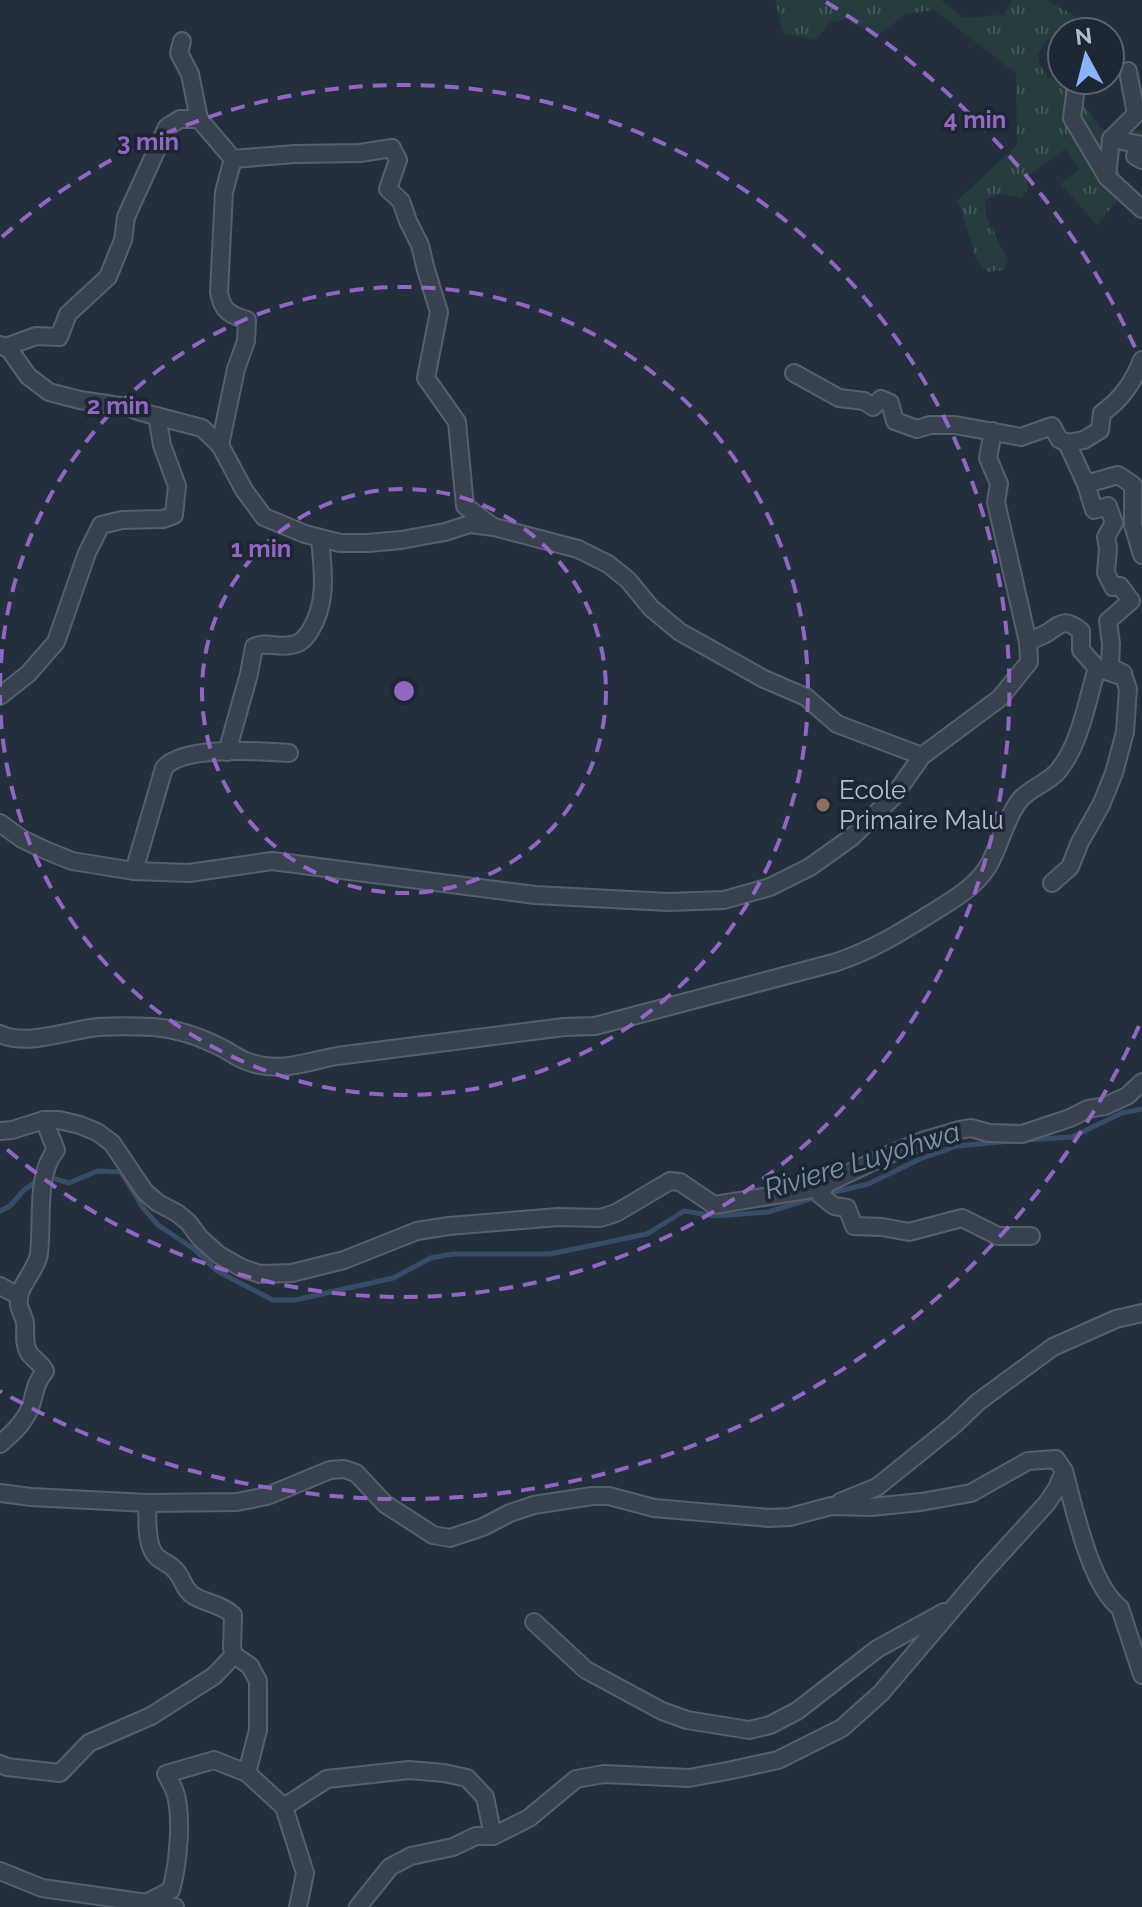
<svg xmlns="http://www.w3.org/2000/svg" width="1142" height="1907" font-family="Raleway,sans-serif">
<defs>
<pattern id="grass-tufts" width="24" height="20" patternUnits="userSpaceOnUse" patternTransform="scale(2)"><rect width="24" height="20" fill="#263c3f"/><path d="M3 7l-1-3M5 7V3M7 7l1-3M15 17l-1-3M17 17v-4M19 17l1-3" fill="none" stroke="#435659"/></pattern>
</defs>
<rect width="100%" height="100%" fill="#242f3e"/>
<polygon fill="url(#grass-tufts)" points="775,0 941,0 963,18 1003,15 1013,0 1047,0 1076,17 1074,27 1046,41 1038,55 1040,65 1047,76 1073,92 1102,129 1142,130 1142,151 1115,148 1119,174 1129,187 1097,225 1061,184 1080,169 1065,149 1026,177 1028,190 1021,198 999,194 985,200 986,216 1008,261 1003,270 988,272 977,260 958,200 1017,145 1016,73 934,10 906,14 877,36 846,19 830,22 816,40 784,34"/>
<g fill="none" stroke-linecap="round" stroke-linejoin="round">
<g stroke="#394c67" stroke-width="5">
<polyline points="1025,1140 1072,1137 1122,1113 1142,1109"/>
<polyline points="49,1177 69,1183 98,1171 121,1172 143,1208 158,1225 194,1249 217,1271 273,1300 295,1300 393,1278 431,1258 453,1254 550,1254 647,1234 684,1211 716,1216 768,1212 816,1197"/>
<polyline points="826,1194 868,1184 920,1159 957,1146 1011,1141"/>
<polyline points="0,1211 10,1206 24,1190 40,1179"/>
</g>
<defs>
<g id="street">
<polyline points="182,41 179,53 190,74 199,119"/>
<polyline points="1077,80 1072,118 1107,177 1142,209"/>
<polyline points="1111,139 1142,145"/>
<polyline points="1141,145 1135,156 1142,160"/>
<polyline points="233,159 295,154 360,153 392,148 398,160 388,189 401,201 408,221 420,245 426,270 439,312 426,378 457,422 465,506 492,526"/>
<polyline points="1107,177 1111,139 1136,114 1128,71"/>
<polyline points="0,345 9,349 28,376 49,392 80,400 127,407 141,412 202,428 220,445 244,490 264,517 305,534 340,543 368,543 401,540 445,532 470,524 494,527 578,549 608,564 628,580 651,608 680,632 764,679 806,697 837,724 922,756"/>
<path d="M 6,347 L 36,336 L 59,337 L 68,314 L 108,277 L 123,240 L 126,217 L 167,127 L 180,119 L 199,119 L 233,159 L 224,192 L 219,292 C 222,311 230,315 247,320 L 246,341 L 236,369 L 220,445"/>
<polyline points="794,373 839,398 864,401 873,407 881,399 890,403 895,421 917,429 930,425 955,425 1021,437 1052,426 1059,439 1067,443 1086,484 1094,510 1108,506 1114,523 1106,537 1108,548 1106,573 1113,587 1120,586 1131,601 1108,621 1111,644 1110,667 1123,673"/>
<polyline points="993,431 988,458 999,484 996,502 1028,642"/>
<path d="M 1067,443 L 1084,440 L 1100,430 L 1102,413 C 1122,399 1133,382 1142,360"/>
<polyline points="1086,484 1118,475 1133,485 1133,525 1142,555"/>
<polyline points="0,696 28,674 56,642 87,553 101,525 122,520 163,519 174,515 177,486 162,445 157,416"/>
<path d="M 227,752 L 249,674 L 254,647 C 266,641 278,648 291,645 C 301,644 305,638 310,631 C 328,602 323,571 320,539"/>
<path d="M 0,823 L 22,839 L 45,850 L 72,861 L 134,871 L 189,873 L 272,861 L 535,895 L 668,902 L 724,900 L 770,887 L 810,867 L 852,837 L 893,797 L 922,756 L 1000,698 L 1029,662 L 1028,642 C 1034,639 1041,636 1047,633 C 1062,623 1065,618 1081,631 L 1081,650 L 1097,668 L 1124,677 L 1128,689 L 1125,732 L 1114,773 L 1101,805 L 1080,842 L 1070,867 L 1052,883"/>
<path d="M 134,871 L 164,768 C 183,745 260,751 289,753"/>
<path d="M 0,1034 C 27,1047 68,1030 98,1027 C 115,1026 135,1026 153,1027 C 178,1029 203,1038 224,1049 C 231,1053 238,1058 246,1061 C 279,1074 304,1062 337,1056 L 564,1027 L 595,1026 L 837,962 C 872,950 900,933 930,914 C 951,901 973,889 987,868 C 1000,847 1004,821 1019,801 C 1029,788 1047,784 1058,771 C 1080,745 1087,701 1097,668"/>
<polyline points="0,1131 12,1130 44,1120 59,1120 80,1125 97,1132 112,1143 145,1192 158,1203 177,1213 188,1222 200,1238 219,1255 242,1268 260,1274 292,1273 344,1260 417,1231 449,1226 558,1217 600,1218 616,1213 670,1181 680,1182 714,1205 807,1190 826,1184 885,1156 925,1140 959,1130 971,1128 989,1133 1022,1134 1070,1118 1088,1109 1105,1106 1127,1096 1142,1082"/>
<polyline points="826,1184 820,1195 834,1206 847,1208 854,1226 882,1227 909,1232 962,1218 998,1236 1031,1236"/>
<polyline points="0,1286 19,1296"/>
<path d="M 0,1444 C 12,1434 24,1423 30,1408 C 36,1392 33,1387 45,1371 C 41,1363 34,1360 29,1353 C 23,1343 26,1333 25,1323 C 24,1316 20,1311 19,1305 C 16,1287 36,1272 39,1254 C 43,1223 35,1175 56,1150 L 44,1120"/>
<path d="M 1064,1471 C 1074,1507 1090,1585 1120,1608 L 1142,1675"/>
<polyline points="0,1493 31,1497 147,1503 237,1502 267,1496 330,1470 344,1469 356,1473 385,1504 413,1522 433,1535 450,1538 483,1527 510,1513 534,1505 592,1496 609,1496 654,1508 769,1518 790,1517 831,1506 871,1507 921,1502 971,1493 1028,1461 1056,1459 1064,1471 1057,1488 1047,1503 985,1571 881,1693 842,1728 778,1760 732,1770 689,1778 604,1774 576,1779 529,1818 493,1836 476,1836 453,1847 411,1856 390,1867 358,1907"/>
<polyline points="840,1502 877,1487 954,1425 978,1402 1053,1347 1116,1319 1142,1313"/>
<path d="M 147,1503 C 148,1519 145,1545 157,1557 C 164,1563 170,1563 177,1572 C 183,1580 185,1591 194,1596 C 208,1604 221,1604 233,1615 L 232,1648 L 234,1655 L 250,1666 L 258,1681 L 258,1730 L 247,1773 L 284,1807 L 327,1779 L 409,1770 L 444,1773 L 467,1778 L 485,1797 L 493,1836"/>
<polyline points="534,1622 586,1670 662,1711 687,1720 749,1730 770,1725 797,1711 877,1649 944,1612"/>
<polyline points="0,1764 7,1767 60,1773 89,1743 151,1716 214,1676 234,1655"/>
<polyline points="284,1807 305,1873 298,1907"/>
<polyline points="0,1871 42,1888 175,1907"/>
<path d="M 145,1907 L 146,1903 L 171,1890 C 178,1865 183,1817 175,1792 C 173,1786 169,1780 166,1774 L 214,1760 L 247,1773"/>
</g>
</defs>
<use href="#street" stroke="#565f6c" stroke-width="20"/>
<use href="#street" stroke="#38414e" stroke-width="16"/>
</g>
<g fill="none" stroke="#9266c3" stroke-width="4" stroke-dasharray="14 10">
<circle cx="404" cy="691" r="202"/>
<path d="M0 687A404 404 0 1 1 0 695"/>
<path d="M2 237A606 606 0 1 1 2 1145"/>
<path d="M1139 1026A808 808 0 0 1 0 1391M826 2A808 808 0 0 1 1139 356"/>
</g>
<circle fill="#8d6e63" stroke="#1d2633" stroke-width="3" cx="823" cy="805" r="8"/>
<g text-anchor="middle" stroke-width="7" stroke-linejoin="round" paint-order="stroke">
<g font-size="26" fill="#b4bcc9" stroke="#1d2633" text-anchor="start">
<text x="839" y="799">Ecole<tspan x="839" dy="30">Primaire Malu</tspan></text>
</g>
<g font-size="28" font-style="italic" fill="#7c92b1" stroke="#1d2633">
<text transform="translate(862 1160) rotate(-17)" y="10">Riviere Luyohwa</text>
</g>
</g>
<circle cx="404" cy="691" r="12" fill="#9266c3" stroke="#1d2633" stroke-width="4"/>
<g font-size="24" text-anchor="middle" font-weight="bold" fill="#9266c3" stroke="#1d2633" stroke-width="7" stroke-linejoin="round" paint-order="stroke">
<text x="975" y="128">4 min</text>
<text x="148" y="150">3 min</text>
<text x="118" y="414">2 min</text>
<text x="261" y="557">1 min</text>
</g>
<g transform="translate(1086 56) rotate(353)"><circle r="38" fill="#1d2633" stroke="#59626f" stroke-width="2"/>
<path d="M0-6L14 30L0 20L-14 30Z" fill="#8ab4f8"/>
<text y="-12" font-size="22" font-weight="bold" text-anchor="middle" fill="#b4bcc9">N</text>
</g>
</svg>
